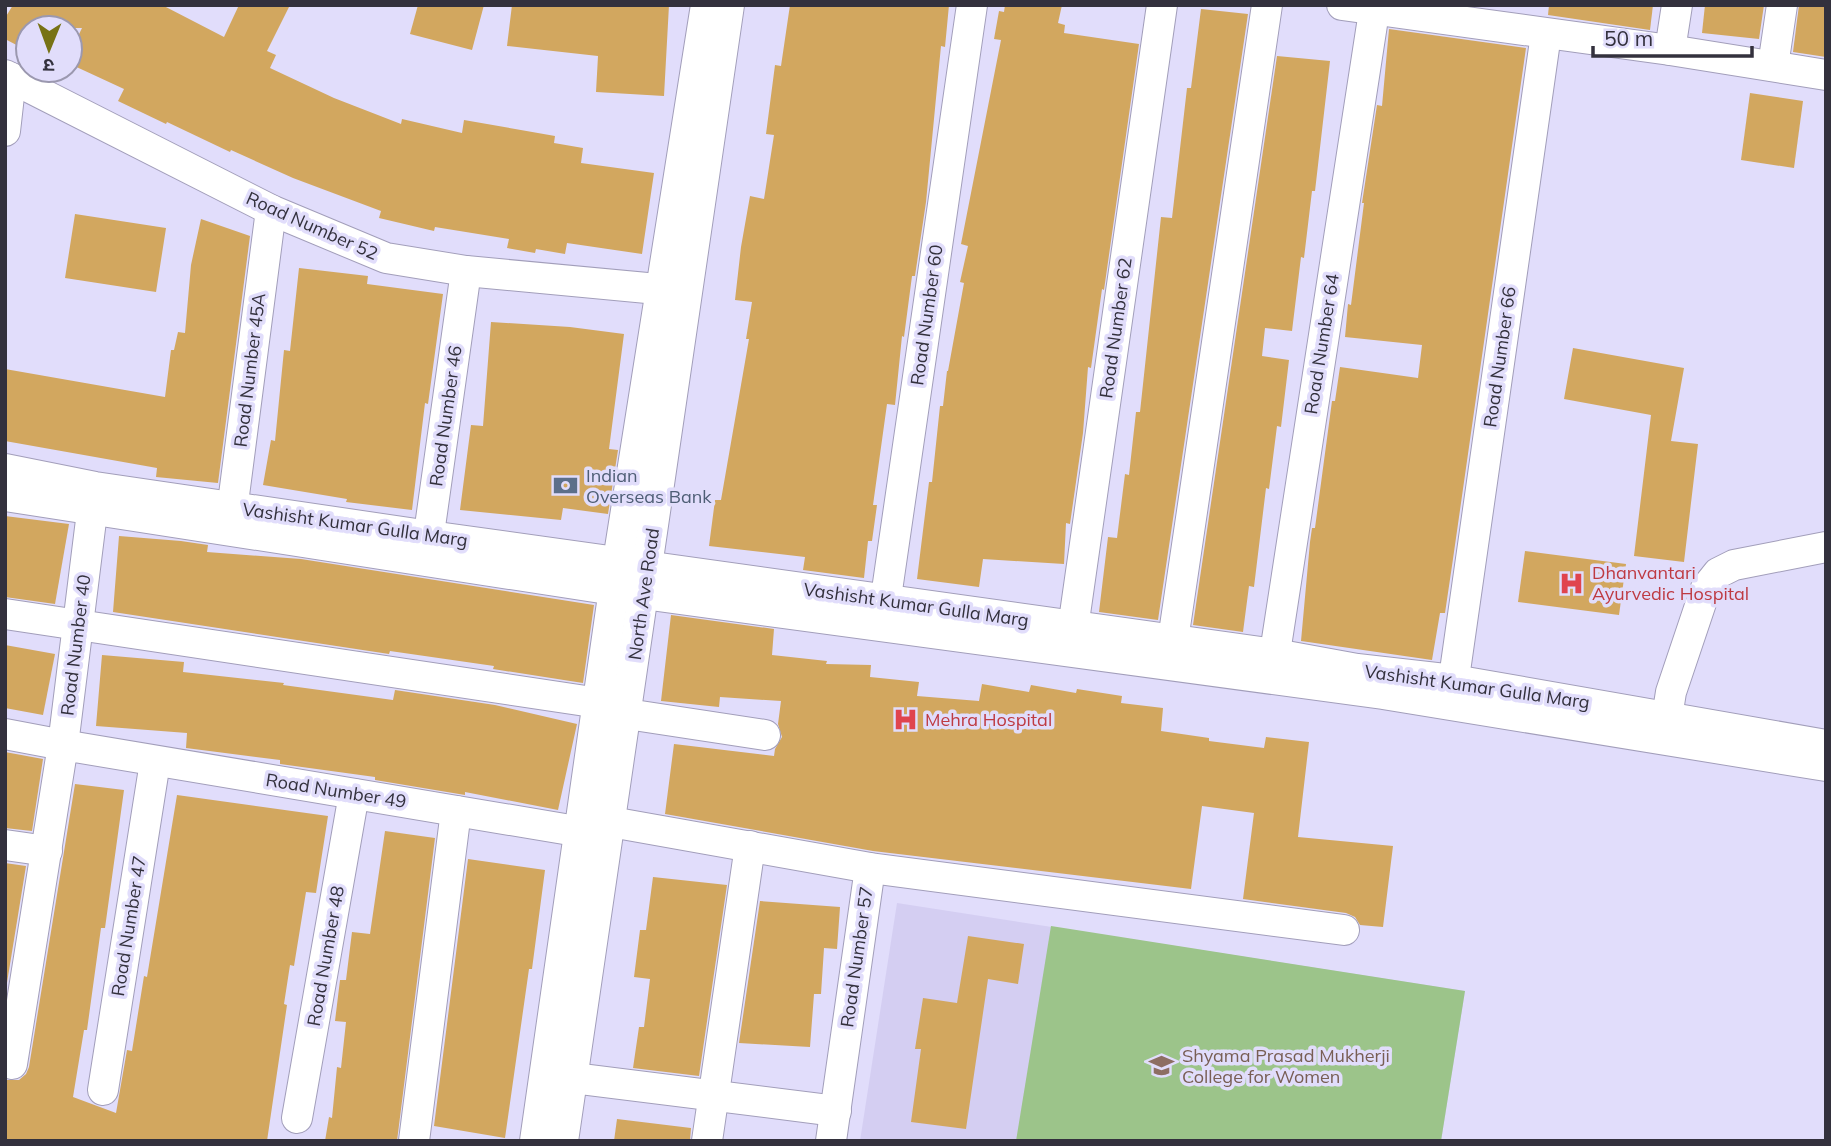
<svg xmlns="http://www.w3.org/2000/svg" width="1831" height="1146" font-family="Mulish,'Noto Sans Devanagari',sans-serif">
<rect width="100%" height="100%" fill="#e1ddfb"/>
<polygon fill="#d4cef2" points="897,903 1465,991 1441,1141 860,1141"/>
<polygon fill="#9cc48a" points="1051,926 1465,991 1441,1141 1016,1141"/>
<g fill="#d2a75f">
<polygon points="13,5 162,5 224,37 239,5 290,5 267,51 276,55 270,68 334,98 401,124 402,119 462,133 464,120 555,136 554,143 583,148 581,163 654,173 642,254 567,243 565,254 536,249 535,253 507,248 509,239 435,227 434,231 379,218 381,211 293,178 231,150 230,152 167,122 166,124 118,101 124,89 70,64 70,53 82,28 28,28 28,51 5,39 5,18"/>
<polygon points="418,5 484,5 472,50 410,34"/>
<polygon points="512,5 669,5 664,96 596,92 598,56 507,46"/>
<polygon points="790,5 949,5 945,47 941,46 926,202 915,276 912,276 904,337 902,336 895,405 887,404 873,505 877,505 872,541 868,541 864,578 803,570 805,557 709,546 715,500 721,500 749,339 746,339 752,302 735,300 741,247 750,196 764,199 774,135 766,134 775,65 781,66"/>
<polygon points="1005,5 1062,5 1058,23 1065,25 1064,33 1139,44 1104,290 1102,289 1091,368 1088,367 1083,433 1070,524 1066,523 1064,564 983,559 979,587 917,579 929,482 932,482 940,406 943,406 947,371 948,371 964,283 960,282 968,246 961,244 1001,40 994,39 999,11 1004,12"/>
<polygon points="1549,5 1653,5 1650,30 1548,15"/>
<polygon points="1705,5 1764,5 1759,39 1702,33"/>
<polygon points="1799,5 1826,5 1826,57 1793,52"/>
<polygon points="1201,9 1248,14 1158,620 1099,612 1108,537 1117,538 1125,474 1129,475 1136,412 1140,412 1161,217 1172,218 1187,88 1191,88"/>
<polygon points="1389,29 1526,48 1453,559 1445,613 1440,613 1432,660 1301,641 1310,542 1312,528 1315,528 1332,401 1335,401 1340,367 1418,378 1422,345 1345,337 1348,304 1351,305 1364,203 1362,203 1377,105 1382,106"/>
<polygon points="1277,56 1330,61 1315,191 1312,191 1304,258 1301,257 1292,331 1265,328 1262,356 1289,360 1281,427 1277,426 1269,489 1266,488 1254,587 1249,586 1243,632 1193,625"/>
<polygon points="1750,93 1803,101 1794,168 1741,160"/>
<polygon points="75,214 166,228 156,292 65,278"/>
<polygon points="201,219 250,236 218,483 156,477 157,468 5,441 5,369 165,397 171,350 174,350 178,332 185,333 191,265"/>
<polygon points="299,268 368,276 367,284 443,294 428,404 425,403 412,510 346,502 347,499 263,485 271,440 275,441 284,350 290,351"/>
<polygon points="491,322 570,327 624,334 609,449 618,450 608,514 563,508 561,520 460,510 471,425 483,426"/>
<polygon points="1573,348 1684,368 1671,441 1698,444 1684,562 1634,556 1651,415 1564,399"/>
<polygon points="5,516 69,524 55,604 5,597"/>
<polygon points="119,536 181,541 208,545 207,552 301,559 594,605 583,683 493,669 494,666 390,651 389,654 113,612"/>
<polygon points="1525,551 1626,564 1619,615 1518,602"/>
<polygon points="671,615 774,629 772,655 827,661 826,664 871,665 870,677 919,682 917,696 979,701 982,684 1029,692 1031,685 1076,693 1077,689 1122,696 1121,703 1163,708 1161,731 1209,738 1209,741 1264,748 1266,737 1309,742 1298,837 1393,846 1383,927 1360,925 1355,917 1346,913 1243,899 1254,813 1202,806 1191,889 873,851 665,814 674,744 774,756 775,749 782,737 778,724 781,701 720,697 719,707 661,701"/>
<polygon points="5,645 55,654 43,715 5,708"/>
<polygon points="102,655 184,662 183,672 284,683 283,685 393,700 395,690 495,705 577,724 558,810 465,792 465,795 375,780 375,777 280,764 280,760 186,748 187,733 96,726"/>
<polygon points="5,752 43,759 32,831 5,828"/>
<polygon points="75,784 124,790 105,928 101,928 87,1030 84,1030 73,1097 116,1113 127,1050 132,1051 144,976 147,977 177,795 328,816 316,893 306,892 294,966 290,965 284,1004 287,1005 267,1141 5,1141 5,1080 19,1080 26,1074 29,1067"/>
<polygon points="385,831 435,838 397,1141 325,1141 329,1117 332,1118 337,1067 341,1068 346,1022 335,1021 340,980 346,980 352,932 370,934"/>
<polygon points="468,859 545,870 532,969 529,969 505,1138 434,1126"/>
<polygon points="5,863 26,866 5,995"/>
<polygon points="653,877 727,885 699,1076 633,1068 639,1027 644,1027 650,979 634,977 640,930 646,930"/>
<polygon points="760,901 840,907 837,949 824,948 821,994 814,994 810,1047 739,1043"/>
<polygon points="968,936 1024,944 1018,984 988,979 966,1129 911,1122 921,1049 915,1049 923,998 957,1003"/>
<polygon points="617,1119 691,1128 690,1141 614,1141"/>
</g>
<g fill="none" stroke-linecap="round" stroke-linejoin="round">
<defs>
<g id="minor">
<polyline points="1342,5 1670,50 1826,75"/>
<polyline points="1670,50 1677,5"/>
<polyline points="1773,66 1782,5"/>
<polyline points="5,75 271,210 386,258 466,271 679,291"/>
<polyline points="5,131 11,78"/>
<polyline points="5,469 95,487 430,536 1275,654 1357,669 1454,680 1826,745"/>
<polyline points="5,496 614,590 1383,694 1826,766"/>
<polyline points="230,526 271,210"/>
<polyline points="426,555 466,271"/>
<polyline points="5,614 599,703"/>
<polyline points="883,618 972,5"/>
<polyline points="1173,640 1267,5"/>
<polyline points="1071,642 1162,5"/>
<polyline points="1272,672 1375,5"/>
<polyline points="1451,699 1546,34"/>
<polyline points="627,714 765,735"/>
<polyline points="1667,717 1671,692 1706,588 1718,573 1734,565 1826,547"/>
<polyline points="5,734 63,745 95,488"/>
<polyline points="611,822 870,868 1344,930"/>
<polyline points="5,845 47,851"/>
<polyline points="12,1064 63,745 600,835"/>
<polyline points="573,1078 836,1111"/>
<polyline points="103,1090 155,762"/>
<polyline points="297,1118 354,794"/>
<polyline points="414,1141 456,811"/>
<polyline points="535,1141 618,561 706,5"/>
<polyline points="563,1141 729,5"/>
<polyline points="707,1141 750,846"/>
<polyline points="831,1141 870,868"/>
</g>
</defs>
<use href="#minor" stroke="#a29eba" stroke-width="32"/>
<use href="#minor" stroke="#fff" stroke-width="30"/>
</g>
<defs>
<symbol id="bank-bare" viewBox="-9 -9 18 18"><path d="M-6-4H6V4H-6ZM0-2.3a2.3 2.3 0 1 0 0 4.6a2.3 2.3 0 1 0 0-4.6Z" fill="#5c6f8a" stroke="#e1ddfb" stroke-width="2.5" paint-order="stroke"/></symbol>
<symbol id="hospital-bare" viewBox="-9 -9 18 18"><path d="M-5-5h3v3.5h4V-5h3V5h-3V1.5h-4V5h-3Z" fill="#e0444e" stroke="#e1ddfb" stroke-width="2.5" paint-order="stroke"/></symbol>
<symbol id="university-bare" viewBox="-9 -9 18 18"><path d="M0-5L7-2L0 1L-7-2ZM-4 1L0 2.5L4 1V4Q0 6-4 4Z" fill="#8d6e63" stroke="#e1ddfb" stroke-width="2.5" paint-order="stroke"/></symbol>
</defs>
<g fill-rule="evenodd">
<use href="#bank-bare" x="548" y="468" width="35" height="35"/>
<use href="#hospital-bare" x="1554" y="566" width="35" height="35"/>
<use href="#hospital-bare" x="888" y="702" width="35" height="35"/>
<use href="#university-bare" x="1144" y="1048" width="35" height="35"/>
</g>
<g text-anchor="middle" stroke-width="7" stroke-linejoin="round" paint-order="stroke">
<g font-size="18" fill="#33313d" stroke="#e1ddfb">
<text transform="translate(312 226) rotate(24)" y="6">Road Number 52</text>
<text transform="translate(927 315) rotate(-82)" y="6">Road Number 60</text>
<text transform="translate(1116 328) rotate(-82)" y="6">Road Number 62</text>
<text transform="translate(1322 344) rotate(-81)" y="6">Road Number 64</text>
<text transform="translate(1500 357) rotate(-82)" y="6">Road Number 66</text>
<text transform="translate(250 370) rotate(-83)" y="6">Road Number 45A</text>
<text transform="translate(446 416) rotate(-82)" y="6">Road Number 46</text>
<text transform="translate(355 525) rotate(8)" y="6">Vashisht Kumar Gulla Marg</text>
<text transform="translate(644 594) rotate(-82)" y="6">North Ave Road</text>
<text transform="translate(916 605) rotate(8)" y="6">Vashisht Kumar Gulla Marg</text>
<text transform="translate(76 645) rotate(-83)" y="6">Road Number 40</text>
<text transform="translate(1477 687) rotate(8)" y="6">Vashisht Kumar Gulla Marg</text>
<text transform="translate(336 791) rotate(9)" y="6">Road Number 49</text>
<text transform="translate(129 926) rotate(-81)" y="6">Road Number 47</text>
<text transform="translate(326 956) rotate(-80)" y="6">Road Number 48</text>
<text transform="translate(857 957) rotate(-82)" y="6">Road Number 57</text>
</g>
<g font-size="18" fill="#4e5e75" stroke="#e1ddfb" text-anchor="start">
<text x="586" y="482">Indian<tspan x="586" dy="21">Overseas Bank</tspan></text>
</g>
<g font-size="18" fill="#be3a42" stroke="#e1ddfb" text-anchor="start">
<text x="1592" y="579">Dhanvantari<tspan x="1592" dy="21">Ayurvedic Hospital</tspan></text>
<text x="925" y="726">Mehra Hospital</text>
</g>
<g font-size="18" fill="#785e54" stroke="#e1ddfb" text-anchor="start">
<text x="1182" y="1062">Shyama Prasad Mukherji<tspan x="1182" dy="21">College for Women</tspan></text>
</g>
</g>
<rect width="1831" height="1146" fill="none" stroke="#33313d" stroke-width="14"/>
<g transform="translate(49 49) rotate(181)"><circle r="33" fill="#e1ddfb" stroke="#9b98af" stroke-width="2"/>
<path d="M0-5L12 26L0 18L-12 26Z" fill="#777215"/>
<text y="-10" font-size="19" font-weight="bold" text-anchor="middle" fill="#33313d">उ</text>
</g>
<path d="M1593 46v10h159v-10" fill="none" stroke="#33313d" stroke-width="3.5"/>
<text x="1604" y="46" font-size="21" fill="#33313d" stroke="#e1ddfb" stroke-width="5" paint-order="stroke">50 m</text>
</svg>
